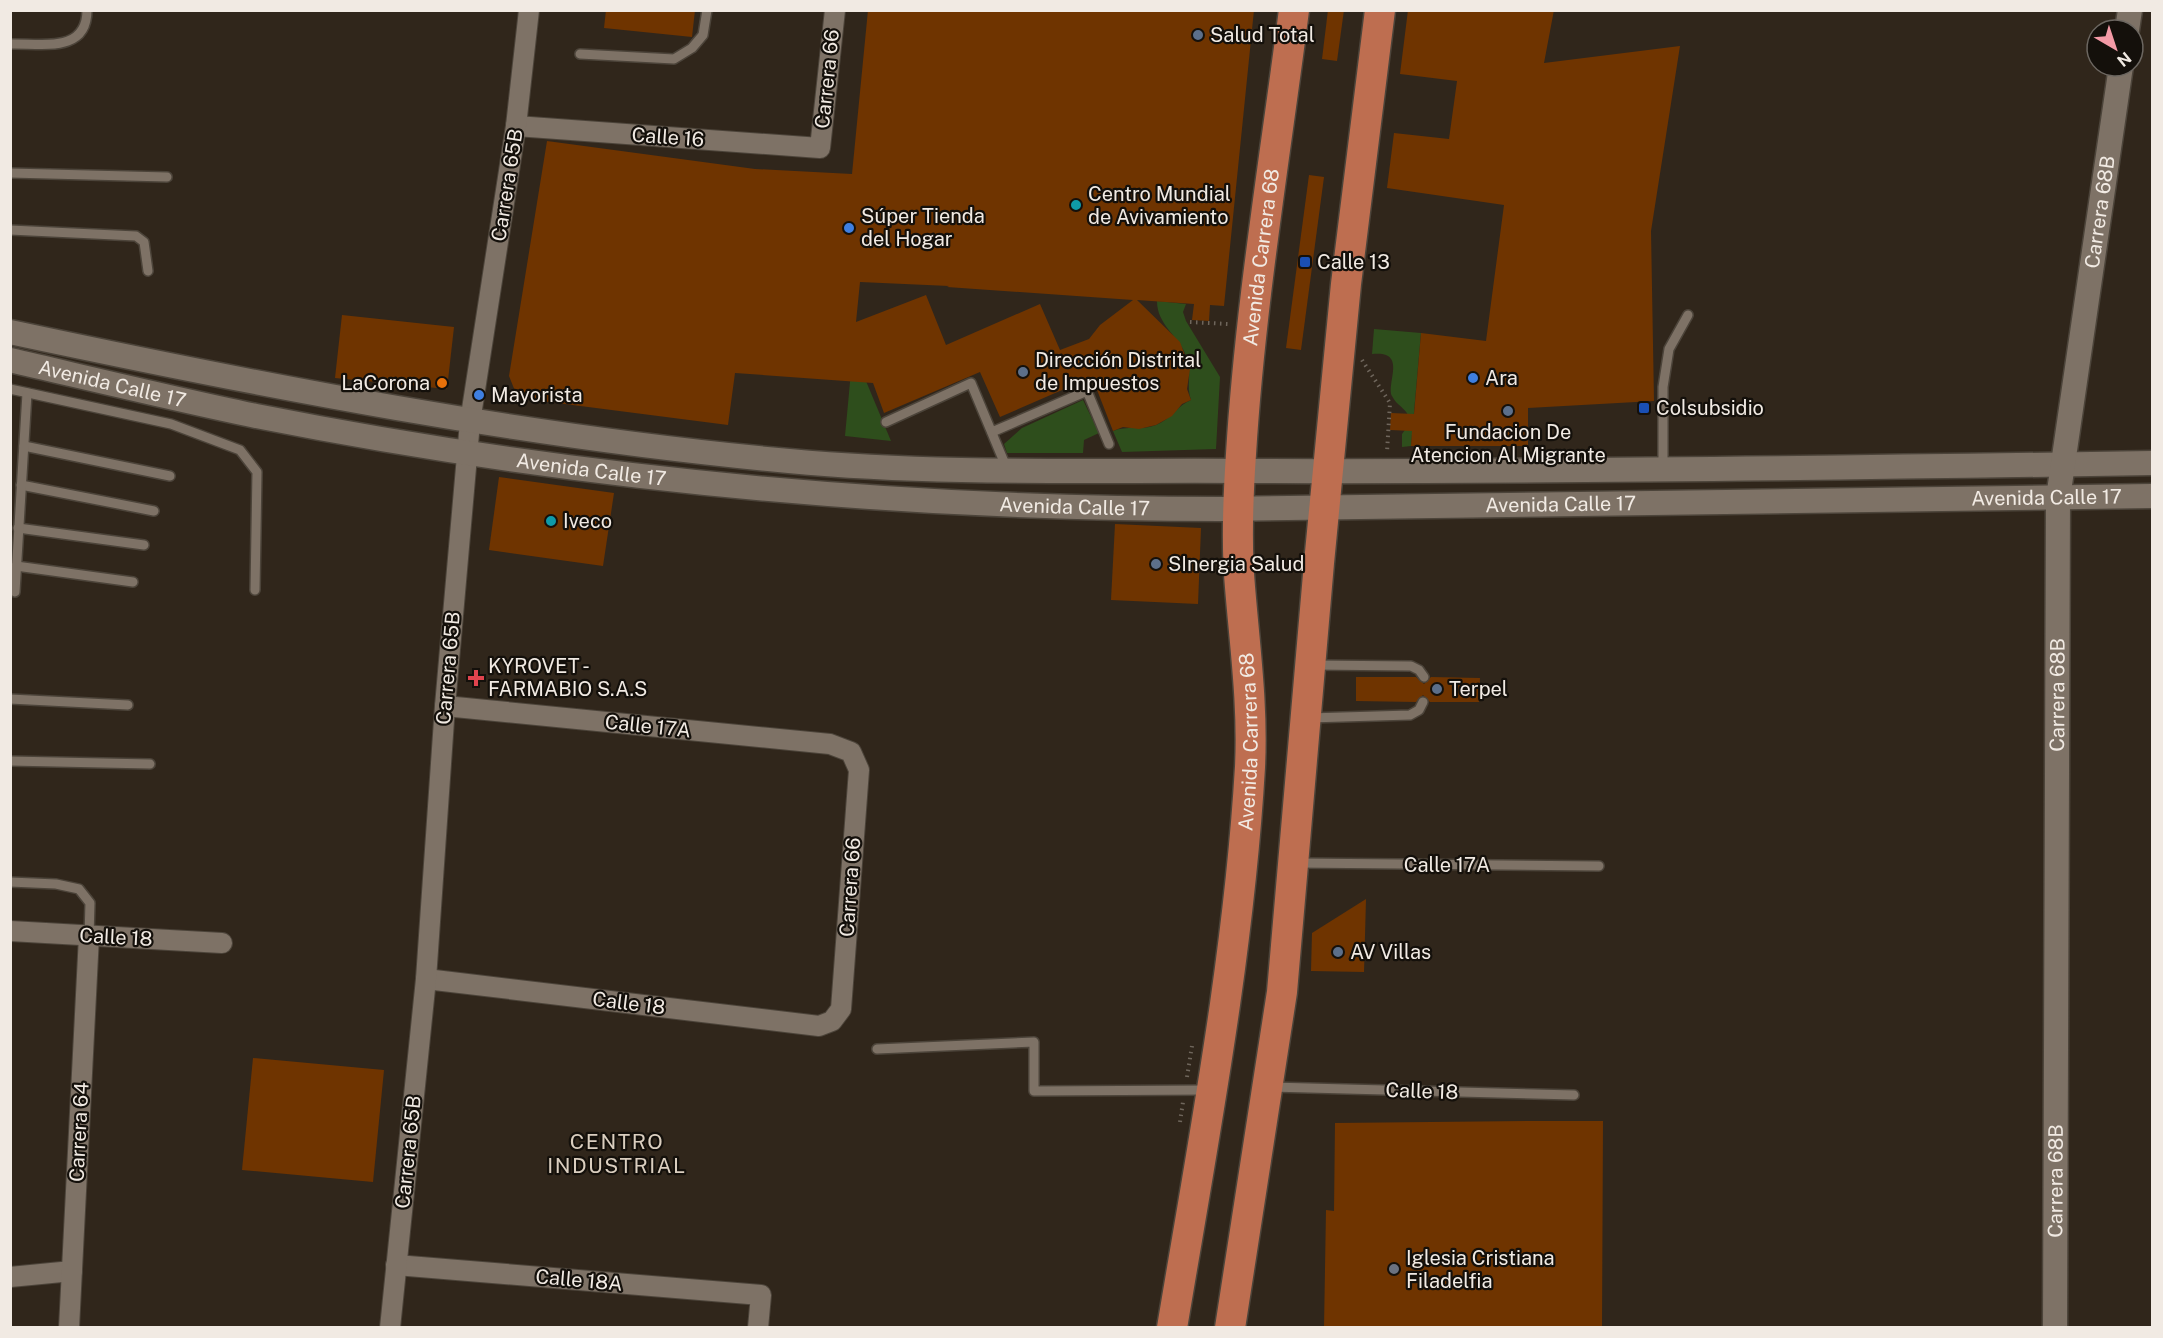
<svg xmlns="http://www.w3.org/2000/svg" width="2163" height="1338" font-family="'Public Sans',sans-serif">
<rect width="100%" height="100%" fill="#30261b"/>
<g fill="#2e4e1c">
<path d="M 1157,301 L 1186,304 L 1183,312 L 1186,321 L 1220,377 L 1216,449 L 1122,452 L 1113,431 C 1127,425 1141,431 1156,425 C 1171,419 1177,406 1191,400 C 1186,386 1192,373 1187,358 C 1180,336 1157,326 1157,301 Z"/>
<path d="M 1374,329 L 1421,333 L 1411,446 L 1402,447 L 1402,434 L 1410,423 C 1409,408 1398,408 1392,396 C 1386,383 1408,350 1372,354 Z"/>
<polygon points="853,350 891,441 845,436"/>
<polygon points="1083,400 1099,433 1084,440 1083,453 1007,453 1004,444 1022,428"/>
</g>
<g fill="#6f3400" fill-rule="evenodd">
<polygon points="606,10 695,10 692,37 604,28"/>
<path d="M 868,10 L 1254,10 L 1224,306 L 1210,305 L 1209,321 L 1192,320 L 1194,304 L 1137,300 L 1180,342 L 1190,369 L 1187,389 L 1191,400 L 1182,404 L 1172,416 L 1156,425 L 1139,429 L 1123,427 L 1113,431 L 1092,377 L 1000,417 L 980,372 L 884,413 L 873,383 L 735,373 L 728,425 L 526,399 L 515,391 L 509,376 L 547,141 L 755,169 L 852,174 ZM 860,282 L 949,286 L 947,287 L 1133,300 L 1100,325 L 1089,339 L 1060,350 L 1040,304 L 946,345 L 926,295 L 856,322 Z"/>
<polygon points="1328,10 1344,10 1337,61 1322,59"/>
<polygon points="1408,10 1554,10 1544,63 1680,46 1651,231 1654,401 1528,408 1528,446 1411,446 1412,431 1390,430 1391,413 1414,414 1421,333 1486,341 1504,205 1387,188 1394,133 1449,139 1457,81 1400,74"/>
<polygon points="1309,175 1324,177 1301,350 1286,348"/>
<polygon points="342,315 454,327 447,389 335,378"/>
<polygon points="499,477 614,493 603,566 489,550"/>
<polygon points="1115,524 1201,528 1198,604 1111,600"/>
<polygon points="1356,677 1416,677 1424,684 1431,677 1480,678 1479,702 1430,702 1423,695 1416,702 1356,701"/>
<polygon points="1366,899 1364,972 1311,971 1312,933"/>
<polygon points="253,1058 384,1070 373,1182 242,1170"/>
<polygon points="1531,1121 1603,1121 1602,1328 1324,1328 1326,1210 1334,1211 1335,1123"/>
</g>
<g fill="none" stroke-linecap="round" stroke-linejoin="round">
<defs>
<g id="service">
<path d="M 10,44 C 41,43 87,54 87,10"/>
<polyline points="580,54 674,59 692,48 703,35 707,10"/>
<polyline points="10,173 167,177"/>
<polyline points="10,230 136,236 144,242 148,271"/>
<polyline points="10,389 171,424 240,450 257,472 255,590"/>
<polyline points="886,422 971,383 1007,469"/>
<polyline points="992,432 1087,391 1109,444"/>
<polyline points="24,446 170,476"/>
<polyline points="1663,469 1663,387 1669,349 1688,315"/>
<polyline points="21,485 154,511"/>
<polyline points="18,528 144,545"/>
<polyline points="16,566 133,582"/>
<polyline points="15,592 27,393"/>
<polyline points="1313,665 1411,666 1419,670 1424,677"/>
<polyline points="10,699 128,705"/>
<polyline points="1309,718 1410,715 1419,710 1423,702"/>
<polyline points="10,761 150,764"/>
<polyline points="1298,863 1599,866"/>
<polyline points="10,882 56,884 79,889 90,903 89,936"/>
<polyline points="877,1049 1034,1042 1034,1091 1209,1090"/>
<polyline points="1271,1087 1574,1095"/>
</g>
<g id="minor">
<polyline points="516,126 820,148 835,10"/>
<polyline points="10,931 222,943"/>
<polyline points="426,979 819,1026 832,1021 841,1009 859,770 851,752 830,744 445,706"/>
<polyline points="396,1265 761,1295 758,1328"/>
<polyline points="10,1277 72,1271"/>
<polyline points="69,1328 89,936"/>
<polyline points="390,1328 426,979 445,706 470,422 516,126 529,10"/>
</g>
<g id="tertiary">
<polyline points="2127,30 2130,10"/>
<path d="M 10,332 C 268,387 526,437 789,461 C 940,475 1092,470 1244,471 C 1547,472 1849,468 2152,463"/>
<path id="s1" d="M 10,360 C 92,379 174,399 256,416 C 574,479 897,509 1221,509 L 2152,496"/>
<path id="s2" d="M 2055,1328 L 2058,498 L 2121,66"/>
</g>
<g id="primary">
<path id="s3" d="M 1172,1328 C 1203,1142 1239,955 1250,767 C 1253,706 1245,648 1240,587 C 1236,544 1238,498 1241,454 C 1250,306 1275,158 1294,10"/>
<polyline points="1230,1328 1282,992 1319,563 1346,284 1380,10"/>
</g>
</defs>
<use href="#service" stroke="#4c443a" stroke-width="12"/>
<use href="#minor" stroke="#4c443a" stroke-width="22"/>
<use href="#tertiary" stroke="#4c443a" stroke-width="27"/>
<use href="#primary" stroke="#4c443a" stroke-width="33"/>
<g stroke="#6f665c" stroke-width="4" stroke-dasharray="1.5 4.5" stroke-linecap="butt">
<polyline points="1190,322 1228,324"/>
<polyline points="1362,360 1390,403 1387,452"/>
<polyline points="1187,1077 1192,1046"/>
<polyline points="1180,1122 1183,1102"/>
</g>
<use href="#service" stroke="#7e7266" stroke-width="9"/>
<use href="#minor" stroke="#7e7266" stroke-width="20"/>
<use href="#tertiary" stroke="#7e7266" stroke-width="24"/>
<use href="#primary" stroke="#be6e50" stroke-width="30"/>
</g>
<g fill="#5c6f8a" stroke="#14100b" stroke-width="2">
<circle cx="1198" cy="35" r="6"/>
<circle cx="1023" cy="372" r="6"/>
<circle cx="1508" cy="411" r="6"/>
<circle cx="1156" cy="564" r="6"/>
<circle cx="1437" cy="689" r="6"/>
<circle cx="1338" cy="952" r="6"/>
</g>
<g fill="#0f9aa8" stroke="#14100b" stroke-width="2">
<circle cx="1076" cy="205" r="6"/>
<circle cx="551" cy="521" r="6"/>
</g>
<g fill="#3f7fe0" stroke="#14100b" stroke-width="2">
<circle cx="849" cy="228" r="6"/>
<circle cx="1473" cy="378" r="6"/>
<circle cx="479" cy="395" r="6"/>
</g>
<g fill="#1a4fb4" stroke="#14100b" stroke-width="2">
<rect x="1299" y="256" width="12" height="12" rx="3"/>
<rect x="1638" y="402" width="12" height="12" rx="3"/>
</g>
<circle fill="#e8710a" stroke="#14100b" stroke-width="2" cx="442" cy="383" r="6"/>
<path fill="#e0444e" stroke="#14100b" stroke-width="2" d="M473 669h6v6h6v6h-6v6h-6v-6h-6v-6h6z"/>
<circle fill="#6b7280" stroke="#14100b" stroke-width="2" cx="1394" cy="1269" r="6"/>
<g text-anchor="middle" stroke-width="4.5" stroke-linejoin="round" paint-order="stroke">
<g font-size="20" fill="#f1eae3" stroke="#14100b" text-anchor="start">
<text x="1210" y="42">Salud Total</text>
<text x="1088" y="201">Centro Mundial<tspan x="1088" dy="23">de Avivamiento</tspan></text>
<text x="861" y="223">Súper Tienda<tspan x="861" dy="23">del Hogar</tspan></text>
<text x="1317" y="269">Calle 13</text>
<text x="1035" y="367">Dirección Distrital<tspan x="1035" dy="23">de Impuestos</tspan></text>
<text x="1485" y="385">Ara</text>
<text x="430" y="390" text-anchor="end">LaCorona</text>
<text x="491" y="402">Mayorista</text>
<text x="1656" y="415">Colsubsidio</text>
<text x="1508" y="439" text-anchor="middle">Fundacion De<tspan x="1508" dy="23">Atencion Al Migrante</tspan></text>
<text x="563" y="528">Iveco</text>
<text x="1168" y="571">SInergia Salud</text>
<text x="488" y="673">KYROVET -<tspan x="488" dy="23">FARMABIO S.A.S</tspan></text>
<text x="1449" y="696">Terpel</text>
<text x="1350" y="959">AV Villas</text>
<text x="1406" y="1265">Iglesia Cristiana<tspan x="1406" dy="23">Filadelfia</tspan></text>
</g>
<g font-size="20" fill="#f1eae3" stroke="#14100b">
<text transform="translate(827 79) rotate(-84)" y="7">Carrera 66</text>
<text transform="translate(668 137) rotate(4)" y="7">Calle 16</text>
<text transform="translate(507 185) rotate(-81)" y="7">Carrera 65B</text>
<text dy="7" stroke="none"><textPath href="#s2" startOffset="1119">Carrera 68B</textPath></text>
<text dy="7" stroke="none"><textPath href="#s3" startOffset="1078">Avenida Carrera 68</textPath></text>
<text dy="7" stroke="none"><textPath href="#s1" startOffset="105">Avenida Calle 17</textPath></text>
<text dy="7" stroke="none"><textPath href="#s1" startOffset="592">Avenida Calle 17</textPath></text>
<text dy="7" stroke="none"><textPath href="#s1" startOffset="2049">Avenida Calle 17</textPath></text>
<text dy="7" stroke="none"><textPath href="#s1" startOffset="1563">Avenida Calle 17</textPath></text>
<text dy="7" stroke="none"><textPath href="#s1" startOffset="1077">Avenida Calle 17</textPath></text>
<text transform="translate(448 668) rotate(-85)" y="7">Carrera 65B</text>
<text dy="7" stroke="none"><textPath href="#s2" startOffset="633">Carrera 68B</textPath></text>
<text transform="translate(648 726) rotate(6)" y="7">Calle 17A</text>
<text dy="7" stroke="none"><textPath href="#s3" startOffset="592">Avenida Carrera 68</textPath></text>
<text x="1447" y="872">Calle 17A</text>
<text transform="translate(850 887) rotate(-86)" y="7">Carrera 66</text>
<text transform="translate(116 937) rotate(3)" y="7">Calle 18</text>
<text transform="translate(629 1003) rotate(7)" y="7">Calle 18</text>
<text transform="translate(1422 1091) rotate(2)" y="7">Calle 18</text>
<text transform="translate(79 1132) rotate(-87)" y="7">Carrera 64</text>
<text transform="translate(408 1152) rotate(-84)" y="7">Carrera 65B</text>
<text dy="7" stroke="none"><textPath href="#s2" startOffset="147">Carrera 68B</textPath></text>
<text transform="translate(579 1280) rotate(5)" y="7">Calle 18A</text>
</g>
<g font-size="21" letter-spacing="1.5" fill="#dacebf" stroke="#14100b">
<text x="617" y="1149">CENTRO<tspan x="617" dy="24">INDUSTRIAL</tspan></text>
</g>
</g>
<rect width="2163" height="1338" fill="none" stroke="#f1eae3" stroke-width="24"/>
<g transform="translate(2115 48) rotate(141)"><circle r="28" fill="#14100b" stroke="#6c6761" stroke-width="1.5"/>
<path d="M0-4.5L10 22L0 15L-10 22Z" fill="#f49aa6"/>
<text y="-9" font-size="16" font-weight="bold" text-anchor="middle" fill="#f1eae3">N</text>
</g>
</svg>
